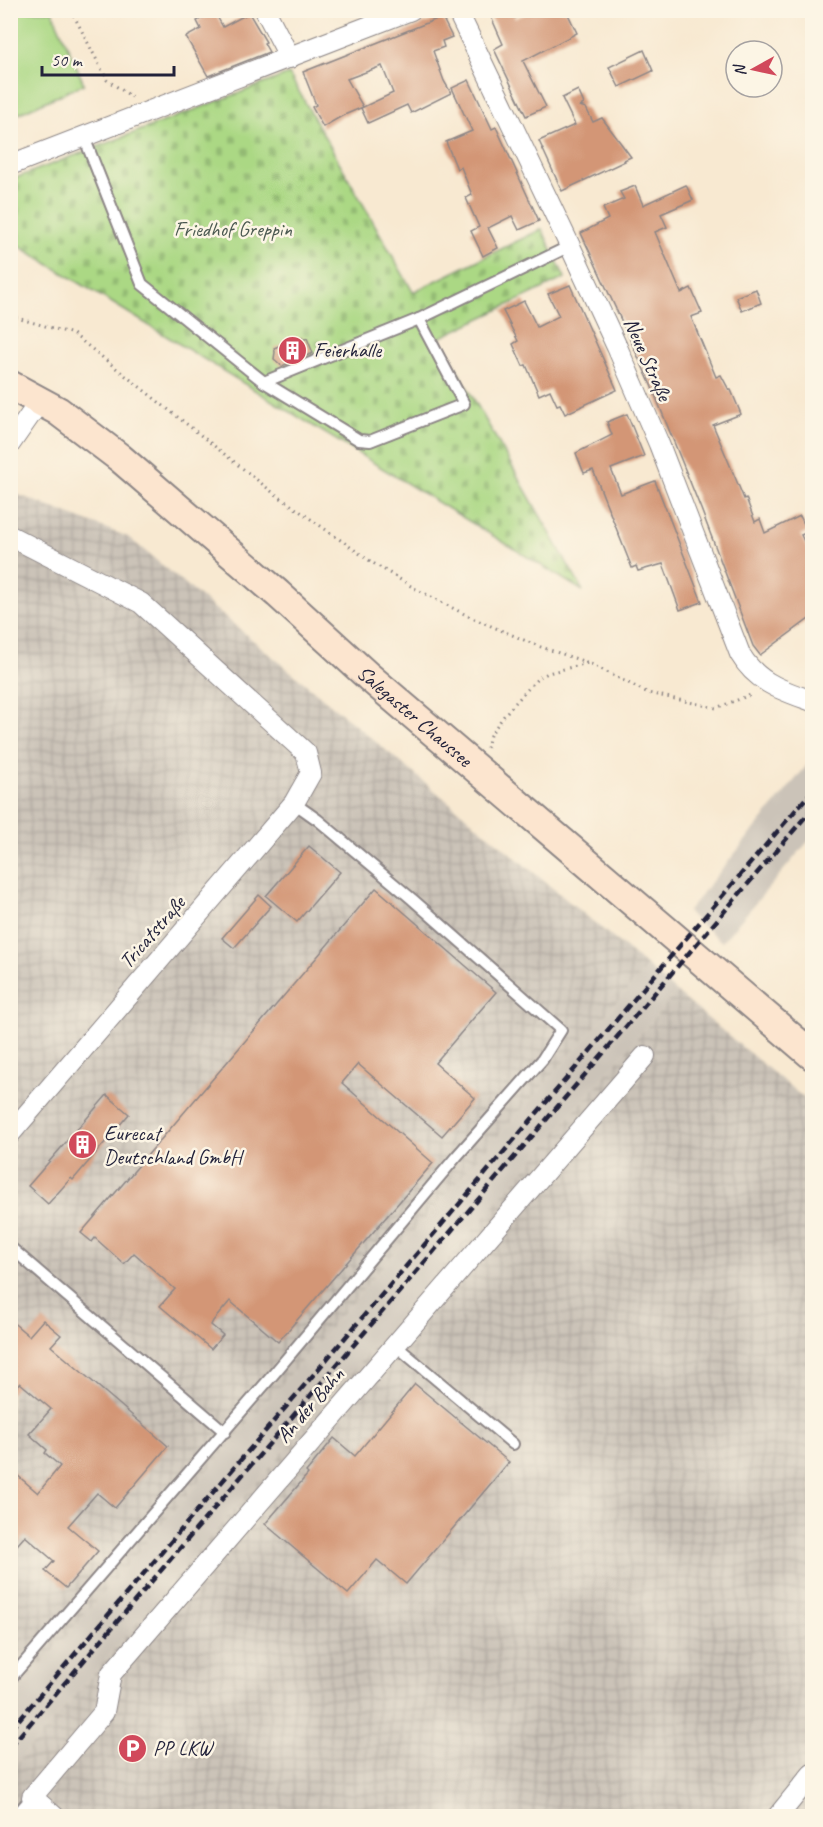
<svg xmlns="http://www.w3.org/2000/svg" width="823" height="1827" font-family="Caveat,sans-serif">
<defs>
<pattern id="industrial-grid" width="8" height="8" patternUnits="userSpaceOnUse" patternTransform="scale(1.5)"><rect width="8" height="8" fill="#cbc3b8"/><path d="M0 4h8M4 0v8" fill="none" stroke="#aea79f"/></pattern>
<pattern id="cemetery-stones" width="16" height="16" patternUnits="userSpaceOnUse" patternTransform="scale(1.5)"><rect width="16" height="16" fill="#abd884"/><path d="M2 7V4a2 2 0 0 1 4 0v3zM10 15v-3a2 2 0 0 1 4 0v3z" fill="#93b973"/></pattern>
</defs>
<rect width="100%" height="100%" fill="#fcf5e5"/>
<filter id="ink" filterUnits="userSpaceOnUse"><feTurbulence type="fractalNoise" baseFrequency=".0167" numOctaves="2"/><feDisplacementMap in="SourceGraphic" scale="12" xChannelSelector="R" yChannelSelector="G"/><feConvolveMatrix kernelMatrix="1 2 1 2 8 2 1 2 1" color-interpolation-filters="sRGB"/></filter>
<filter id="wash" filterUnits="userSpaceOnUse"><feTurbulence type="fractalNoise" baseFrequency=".008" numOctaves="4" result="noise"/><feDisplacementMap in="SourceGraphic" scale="24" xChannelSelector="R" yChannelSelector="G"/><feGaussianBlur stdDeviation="1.35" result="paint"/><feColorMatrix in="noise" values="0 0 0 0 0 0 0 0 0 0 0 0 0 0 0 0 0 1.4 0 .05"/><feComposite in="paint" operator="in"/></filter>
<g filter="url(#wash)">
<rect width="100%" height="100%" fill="#f8e9d1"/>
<g fill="url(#industrial-grid)">
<polygon points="11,492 128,537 648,967 392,1256 11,1701"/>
<polygon points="676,992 812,1105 812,1816 11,1816 11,1770"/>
</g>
<g fill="#cbc3b8">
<polygon points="812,759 812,837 722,942 687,912"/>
<polygon points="648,967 676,992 11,1770 11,1701 392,1256"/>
</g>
<polygon fill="url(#cemetery-stones)" stroke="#667d60" stroke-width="1.5" points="289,74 413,292 542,229 565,278 439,338 583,591 11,241 10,180"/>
<polygon fill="#abd884" stroke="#667d60" stroke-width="1.5" points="10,11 52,11 84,84 11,117"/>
<g id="blocks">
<g fill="#d39676">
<polygon points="488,10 512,10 515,18 536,10 566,10 577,33 523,61 546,107 526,116 494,49 503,44"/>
<polygon points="214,11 223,27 249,13 266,42 264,43 269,52 208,76 186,37 201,29 197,21"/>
<polygon points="442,17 452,37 442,41 444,47 433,51 444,81 451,93 411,113 407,105 368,123 361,108 393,93 382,66 347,79 363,107 342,116 323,127 312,107 316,105 303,72"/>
<polygon points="644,50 653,71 619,87 609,67"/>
<polygon points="469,80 492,129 496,127 539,221 519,230 512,216 488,228 498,248 483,256 471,231 479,227 466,198 472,195 461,167 457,169 446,142 472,131 452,88"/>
<polygon points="578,90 584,104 580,106 586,108 593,122 602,118 631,157 624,160 625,161 562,191 539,141 575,125 562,98"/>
<polygon points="686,185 693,200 661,214 667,227 655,232 681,293 691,288 702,313 691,317 716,377 721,375 729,390 731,390 741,414 713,425 737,482 744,499 746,498 755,522 760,519 765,533 800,516 808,532 801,535 813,560 813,591 809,592 813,601 813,616 760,655 753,646 701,509 651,385 581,233 608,219 603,208 624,199 620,192 635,186 643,205"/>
<polygon points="570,285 617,390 565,414 560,404 557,405 550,390 539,395 526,365 523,366 513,344 518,341 503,311 524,301 537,327 559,316 548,294"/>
<polygon points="756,289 761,303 742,311 736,297"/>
<polygon points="302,337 303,340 307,338 313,353 282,366 274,359 275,352 274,348"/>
<polygon points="627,414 644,456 611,469 621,494 655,481 702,602 680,610 663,564 638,571 636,566 632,568 593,470 584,473 576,453 612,435 607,422"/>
<polygon points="309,846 340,872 297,922 266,896"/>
<polygon points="376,888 496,992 435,1063 475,1098 442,1136 358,1064 342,1083 433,1163 278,1342 230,1301 213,1321 211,1325 223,1335 211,1349 160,1306 175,1289 134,1253 124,1264 95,1238 92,1242 81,1233"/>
<polygon points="259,895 271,906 234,948 222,938"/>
<polygon points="107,1095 129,1114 73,1180 71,1178 48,1204 28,1186"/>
<polygon points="10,1320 29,1336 43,1320 61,1335 51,1346 168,1446 115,1508 97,1493 68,1526 98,1551 66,1588 45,1571 54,1561 25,1536 10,1553 10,1469 38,1493 60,1466 45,1453 47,1450 29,1434 51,1409 20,1383 10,1394"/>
<polygon points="415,1384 509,1462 406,1584 377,1560 348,1594 265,1524 308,1474 306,1472 334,1438 355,1456"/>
</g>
</g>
</g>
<g filter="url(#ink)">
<use href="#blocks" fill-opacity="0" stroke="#8d8686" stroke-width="1.5"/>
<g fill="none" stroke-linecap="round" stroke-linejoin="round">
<defs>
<g id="lane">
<polyline points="84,137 142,284 264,382 419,319 570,246"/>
<polyline points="264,382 359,440 370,441 464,404 419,319"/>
<polyline points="10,1247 225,1432"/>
<polyline points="394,1344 513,1444"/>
<polyline points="10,1679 272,1376 456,1157 542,1060 561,1030 412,899 318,820 294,803"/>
<polyline points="15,1816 32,1797"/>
</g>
<g id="street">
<polyline points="265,10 290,58"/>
<path d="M 457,10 L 570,246 L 617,347 L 659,444 L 740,654 C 757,683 782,690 812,701"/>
<polyline points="10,165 411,10"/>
<polyline points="10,444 40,401"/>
<polyline points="10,536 141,603 306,753 311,773 294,803 10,1134"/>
<polyline points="54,1816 32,1797 104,1712 111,1674 645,1056"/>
<polyline points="778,1816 812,1774"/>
</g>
<g id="secondary">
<path id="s1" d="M 10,385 L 58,411 L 120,458 L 278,594 L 369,677 L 812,1055"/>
</g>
</defs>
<use href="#lane" stroke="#8d8686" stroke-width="14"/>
<use href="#street" stroke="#8d8686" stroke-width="22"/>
<use href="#secondary" stroke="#8d8686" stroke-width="32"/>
<g stroke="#8d8686" stroke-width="3" stroke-dasharray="1.5 4.5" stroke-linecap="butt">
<polyline points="71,10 107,80 132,97"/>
<polyline points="10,316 73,334 271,491 373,563 414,588 470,617 538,646 589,663 648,693 716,708 753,694"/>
<polyline points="487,748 490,735 506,713 538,678 548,673 588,663"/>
</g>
<use href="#lane" stroke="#fff" stroke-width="10"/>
<use href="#street" stroke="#fff" stroke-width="20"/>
<use href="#secondary" stroke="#fce5cf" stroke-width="28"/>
<g stroke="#22223b" stroke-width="4.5" stroke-dasharray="9 4.5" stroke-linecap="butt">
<polyline points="10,1730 812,791"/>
<polyline points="10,1747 812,809"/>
</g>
</g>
</g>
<defs>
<symbol id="building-disc" viewBox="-11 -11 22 22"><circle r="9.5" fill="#d1495b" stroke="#fcf5e5"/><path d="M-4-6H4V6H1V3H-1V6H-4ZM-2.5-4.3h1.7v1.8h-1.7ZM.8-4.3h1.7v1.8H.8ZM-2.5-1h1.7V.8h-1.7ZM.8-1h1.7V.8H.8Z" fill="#fff"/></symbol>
<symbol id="parking-disc" viewBox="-11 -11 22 22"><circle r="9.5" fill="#d1495b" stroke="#fcf5e5"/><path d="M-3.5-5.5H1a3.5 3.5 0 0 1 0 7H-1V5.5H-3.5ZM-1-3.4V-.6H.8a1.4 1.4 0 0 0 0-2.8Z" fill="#fff"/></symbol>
</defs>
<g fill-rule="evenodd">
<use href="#building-disc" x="276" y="334" width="33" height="33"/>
<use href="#building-disc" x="66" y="1128" width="33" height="33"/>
<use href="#parking-disc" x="116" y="1732" width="33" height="33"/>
</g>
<g text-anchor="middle" stroke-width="5" stroke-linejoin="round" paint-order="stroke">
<g font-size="21" fill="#4b5951" stroke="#fcf5e5">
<text x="233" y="236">Friedhof Greppin</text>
</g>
<g font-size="21" fill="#22223b" stroke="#fcf5e5" text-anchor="start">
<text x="314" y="357">Feierhalle</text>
<text x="104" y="1140">Eurecat<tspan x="104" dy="24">Deutschland GmbH</tspan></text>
<text x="153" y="1755">PP LKW</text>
</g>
<g font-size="21" fill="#22223b" stroke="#fcf5e5">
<text transform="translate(648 359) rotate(66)" y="7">Neue Straße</text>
<text dy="7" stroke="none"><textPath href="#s1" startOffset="524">Salegaster Chaussee</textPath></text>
<text transform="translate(152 932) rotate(-49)" y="7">Tricatstraße</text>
<text transform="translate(310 1405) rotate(-49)" y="7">An der Bahn</text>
</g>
</g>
<rect width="823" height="1827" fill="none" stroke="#fcf5e5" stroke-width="36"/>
<g transform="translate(754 69) rotate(262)"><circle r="28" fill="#fcf5e5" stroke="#a5a1a1" stroke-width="1.5"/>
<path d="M0-4.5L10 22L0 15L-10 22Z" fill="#d1495b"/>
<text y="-9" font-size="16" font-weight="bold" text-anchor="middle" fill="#22223b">N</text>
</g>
<path d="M42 66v9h132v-9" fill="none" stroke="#22223b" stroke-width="3"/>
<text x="51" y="66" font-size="18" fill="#22223b" stroke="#fcf5e5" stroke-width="4.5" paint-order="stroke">50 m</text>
</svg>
